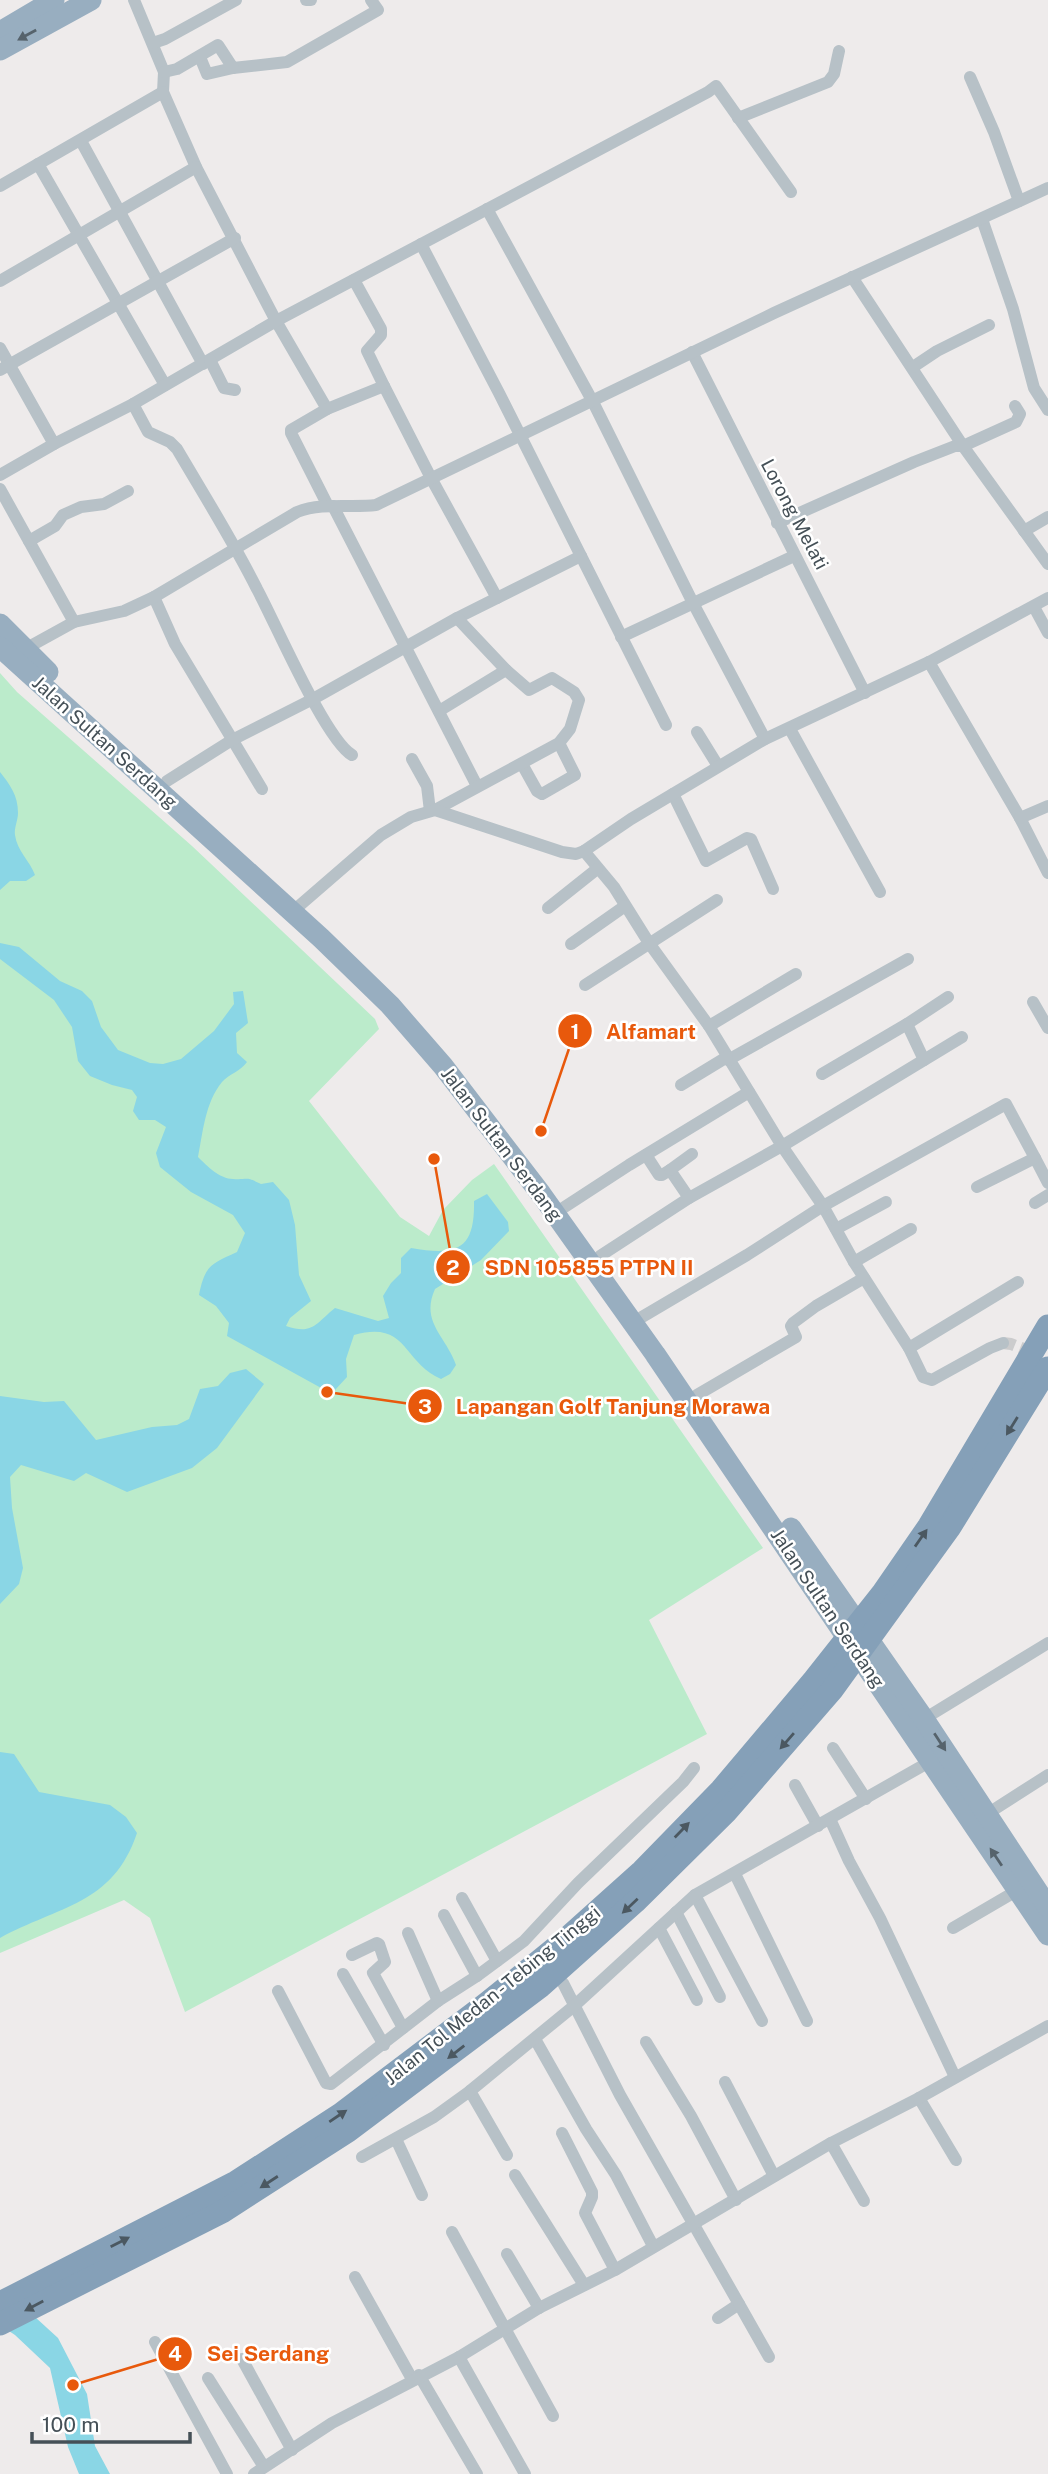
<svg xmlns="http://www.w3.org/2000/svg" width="1048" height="2474" font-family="'Public Sans',sans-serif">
<rect width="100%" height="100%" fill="#eeebeb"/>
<polygon fill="#bbebcb" points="0,673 17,692 192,846 375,1019 379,1029 309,1101 400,1217 429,1236 443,1210 472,1180 494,1164 763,1548 649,1620 707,1734 185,2012 150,1918 124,1900 0,1953"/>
<g fill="#8ad6e5">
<path d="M 0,772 C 10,785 18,795 18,813 C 18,820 14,828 15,835 C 17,851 30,861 35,875 L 26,881 L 10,881 L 0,890 Z"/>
<path d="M 0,943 L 19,947 L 60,981 L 82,991 L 92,1001 L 101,1027 L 118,1050 L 150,1063 L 163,1064 L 181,1059 L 214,1031 L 234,1004 L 233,992 L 243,991 L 248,1023 L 236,1033 L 237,1053 L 247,1062 C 241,1071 229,1074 222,1082 C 205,1103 203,1132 198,1157 C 207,1166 220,1179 233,1179 C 249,1180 245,1176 261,1184 L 273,1182 L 289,1200 L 295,1225 L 299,1275 L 311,1301 L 290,1318 L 286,1326 C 313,1335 315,1324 335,1308 L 378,1321 L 389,1318 L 383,1296 L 391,1283 L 401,1273 L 401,1258 L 411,1248 C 457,1256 475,1250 474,1201 L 487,1194 L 508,1222 L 509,1231 L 481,1260 L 435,1289 C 420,1322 446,1336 456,1365 L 450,1374 L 441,1379 C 402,1362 408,1320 354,1335 L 346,1359 L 347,1377 L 335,1390 L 323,1389 L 227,1336 L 229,1323 L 216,1306 L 199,1295 C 205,1265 211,1264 237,1252 L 245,1233 L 233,1215 L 191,1192 L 160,1167 L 156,1153 L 166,1127 L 155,1120 L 139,1120 L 133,1111 L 137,1097 L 132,1090 L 112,1085 L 90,1076 L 78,1061 L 72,1027 L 54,1000 L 0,959 Z"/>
<polygon points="246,1369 264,1384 217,1448 192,1468 127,1492 86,1473 74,1481 21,1465 10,1477 12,1508 23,1568 19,1584 0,1604 0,1396 44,1402 64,1401 96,1440 152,1427 177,1425 189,1419 200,1389 218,1386 230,1373"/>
<path d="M 0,1752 L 14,1754 L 39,1792 L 110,1805 L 126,1817 L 137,1833 C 113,1905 58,1906 0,1938 Z"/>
<polygon points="23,2306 58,2338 87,2394 95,2446 110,2474 79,2474 68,2447 50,2368 15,2335 0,2325"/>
</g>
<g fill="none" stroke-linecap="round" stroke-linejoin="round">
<polyline stroke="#cccccd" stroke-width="12" stroke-dasharray="12 6" stroke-linecap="butt" points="1003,1343 1011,1344 1036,1354"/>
<g stroke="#b7c1c7" stroke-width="12">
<polyline points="134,0 164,72 163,92 196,167 276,321 327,409"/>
<polyline points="306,0 311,0"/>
<polyline points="153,43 165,39 236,0"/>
<polyline points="200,57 207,74 233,68 287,62 378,10 371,0"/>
<polyline points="164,72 177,69 218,45 233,68"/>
<polyline points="970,77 994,132 1019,201"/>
<polyline points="738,118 828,82 834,74 839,51"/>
<polyline points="81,141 203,364"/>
<polyline points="38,164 165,385"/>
<polyline points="0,186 163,92"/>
<polyline points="487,209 593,402 693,603 765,739"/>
<polyline points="982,219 1013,309 1034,388 1048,410"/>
<polyline points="421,244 499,393 581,556"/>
<polyline points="852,277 963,446 1048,564"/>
<polyline points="0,281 196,167"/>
<polyline points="0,348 54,444 133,404 276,321 708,92 716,86 791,192"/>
<polyline points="692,352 865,693"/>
<polyline points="210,360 224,388 235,390"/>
<polyline points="913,367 937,351 989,325"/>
<polyline points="0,370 235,238"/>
<polyline points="384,386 431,478 497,598"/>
<path d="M 133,404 L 148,432 L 170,442 L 177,449 C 204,495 233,541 257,589 C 275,622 325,739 352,755"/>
<polyline points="0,475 54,444"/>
<polyline points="0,489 74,622"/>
<polyline points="328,506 291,433 291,430 327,409 384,386 367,351 381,335 381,329 354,280"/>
<polyline points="333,506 477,786"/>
<polyline points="777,523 914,462 955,446 963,446 1016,422 1020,414 1015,406"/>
<polyline points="1024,531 1048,517"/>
<polyline points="29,541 55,526 63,515 81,507 104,504 128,491"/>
<polyline points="154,597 175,644 262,789"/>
<polyline points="1034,607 1048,633"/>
<polyline points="621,637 794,556"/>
<path d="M 25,649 L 74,622 L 124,611 L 154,597 L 297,512 C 323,502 349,508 376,505 L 774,313 L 1048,188"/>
<polyline points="929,662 1020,818 1048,873"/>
<polyline points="439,711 506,670"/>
<polyline points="790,729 880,892"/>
<polyline points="697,732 718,766"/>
<polyline points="412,759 427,786 430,811"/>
<polyline points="522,764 537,791 542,794 575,775 559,743"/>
<polyline points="167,781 232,740 313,699 457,618 581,556 666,725"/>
<polyline points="673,794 706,861 747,838 751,839 773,889"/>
<polyline points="435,810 559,743 570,729 579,700 574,692 552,678 529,690 506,670 457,618"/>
<polyline points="1020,818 1048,806"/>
<polyline points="584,851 614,887 649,943 709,1026 782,1146 823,1206 854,1262 909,1348 923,1377 932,1380 990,1348 1003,1343"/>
<polyline points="299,906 381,835 411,817 435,810 562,852 576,854 584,851 631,819 765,739 929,662 1048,598"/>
<polyline points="548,908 597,869"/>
<polyline points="571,944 625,906"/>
<polyline points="585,985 717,900"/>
<polyline points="1033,1002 1048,1028"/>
<polyline points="709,1026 796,974"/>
<polyline points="728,1060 908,959"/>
<polyline points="924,1060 907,1024 948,997"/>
<polyline points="822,1074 907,1024"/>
<polyline points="681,1085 727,1057"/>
<polyline points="646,1155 659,1175 662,1175 670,1170 689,1198"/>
<polyline points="1035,1158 1048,1183"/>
<polyline points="670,1170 692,1154"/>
<polyline points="1035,1203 1048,1195"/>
<polyline points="563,1208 629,1165 749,1092"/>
<polyline points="836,1229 886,1202"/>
<polyline points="600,1256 689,1198 782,1146 962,1037"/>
<polyline points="854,1262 911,1229"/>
<polyline points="642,1317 747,1255 823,1206 1006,1104 1035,1158 977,1187"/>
<polyline points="909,1348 1018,1282"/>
<polyline points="697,1395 796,1337 791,1326 793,1323 816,1306 864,1278"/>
<polyline points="924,1719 1048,1643"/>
<polyline points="833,1748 866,1799"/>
<polyline points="795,1785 818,1826"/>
<polyline points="987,1814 1048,1775"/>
<polyline points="830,1819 849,1861 880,1918 955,2077"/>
<polyline points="735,1874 807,2021"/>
<polyline points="695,1895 762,2021"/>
<polyline points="462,1898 497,1961"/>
<polyline points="676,1912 720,1997"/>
<polyline points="444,1915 477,1976"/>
<polyline points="659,1928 697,2000"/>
<polyline points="953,1928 1018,1890"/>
<polyline points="408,1933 438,2001"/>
<polyline points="352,1955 377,1943 379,1944 385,1962 373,1973 403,2028"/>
<polyline points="343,1974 384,2045"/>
<polyline points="563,1983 620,2095 739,2304 718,2318"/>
<polyline points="278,1991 326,2083 331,2084 438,2001 477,1976 524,1941 578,1883 683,1782 694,1768"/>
<polyline points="535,2039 586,2129 616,2175 653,2246"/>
<polyline points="646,2042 691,2116 736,2200"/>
<polyline points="725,2082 774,2176"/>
<polyline points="470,2091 507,2155"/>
<polyline points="919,2098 956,2160"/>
<polyline points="562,2133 592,2192 592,2197 585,2213 615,2270"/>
<polyline points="396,2139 422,2195"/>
<polyline points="831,2143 864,2201"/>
<polyline points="362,2157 434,2117 470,2091 574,2006 695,1895 931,1761"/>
<polyline points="515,2175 584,2285"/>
<polyline points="452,2232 553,2416"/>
<polyline points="507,2254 539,2308"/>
<polyline points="355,2277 412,2379"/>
<polyline points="739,2304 769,2357"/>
<polyline points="155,2342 227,2474"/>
<polyline points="459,2357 525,2474"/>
<polyline points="242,2359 292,2450"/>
<polyline points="419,2375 477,2474"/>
<polyline points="208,2378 264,2467"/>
<polyline points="254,2474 332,2423 459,2357 539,2308 615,2270 831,2143 919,2098 1048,2026"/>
</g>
<g stroke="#98aec0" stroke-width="21">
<polyline points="0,32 54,0"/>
<polyline points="0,50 91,0"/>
<polyline points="0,624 48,672"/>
<polyline points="0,647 321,938 390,1005 443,1066 541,1194 655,1354 1048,1935"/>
<polyline points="791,1528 924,1719 1048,1907"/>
</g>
<g stroke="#85a0b8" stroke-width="23">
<polyline points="0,2303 236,2182 341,2114 486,2004 565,1940 642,1871 721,1790 814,1680 882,1594 929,1526 1048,1326"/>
<polyline points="0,2324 222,2212 348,2131 541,1986 635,1902 727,1811 832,1690 950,1527 1048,1368"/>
</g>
</g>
<defs><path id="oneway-solid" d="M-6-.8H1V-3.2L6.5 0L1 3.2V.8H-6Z" transform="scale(1.75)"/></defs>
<g fill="#56636c">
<use href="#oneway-solid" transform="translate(27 35) rotate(151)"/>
<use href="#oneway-solid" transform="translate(940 1742) rotate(57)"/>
<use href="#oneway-solid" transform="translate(996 1857) rotate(-124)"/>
</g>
<g fill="#4b5861">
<use href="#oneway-solid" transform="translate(1012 1426) rotate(122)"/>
<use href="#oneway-solid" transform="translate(921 1538) rotate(-55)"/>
<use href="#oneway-solid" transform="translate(787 1741) rotate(131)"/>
<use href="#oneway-solid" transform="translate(682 1830) rotate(-46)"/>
<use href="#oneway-solid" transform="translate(630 1906) rotate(137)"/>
<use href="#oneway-solid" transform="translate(456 2052) rotate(142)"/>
<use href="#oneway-solid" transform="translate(338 2116) rotate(-34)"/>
<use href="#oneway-solid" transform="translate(269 2182) rotate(147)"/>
<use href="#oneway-solid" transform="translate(120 2242) rotate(-27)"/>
<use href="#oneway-solid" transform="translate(34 2306) rotate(152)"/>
</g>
<g text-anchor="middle" stroke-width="5" stroke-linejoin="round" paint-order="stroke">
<g font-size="19" fill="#455057" stroke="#fff">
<text transform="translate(795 514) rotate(62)" y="7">Lorong Melati</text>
<text transform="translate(105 742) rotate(42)" y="7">Jalan Sultan Serdang</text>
<text transform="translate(502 1144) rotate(53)" y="7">Jalan Sultan Serdang</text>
<text transform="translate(828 1608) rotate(56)" y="7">Jalan Sultan Serdang</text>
<text transform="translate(492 1995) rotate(-39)" y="7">Jalan Tol Medan - Tebing Tinggi</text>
</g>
</g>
<path fill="none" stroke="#e8590c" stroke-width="2.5" d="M541 1131L575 1031M434 1159L453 1267M327 1392L425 1406M73 2385L175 2354"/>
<g fill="#e8590c" stroke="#fff" stroke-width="2.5">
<circle cx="541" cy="1131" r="7"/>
<circle cx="434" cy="1159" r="7"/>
<circle cx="327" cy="1392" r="7"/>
<circle cx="73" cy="2385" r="7"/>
<circle cx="575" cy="1031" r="18"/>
<circle cx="453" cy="1267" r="18"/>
<circle cx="425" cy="1406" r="18"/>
<circle cx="175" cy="2354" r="18"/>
</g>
<g font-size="21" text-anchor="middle" font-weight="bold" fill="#fff">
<text x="575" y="1039">1</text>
<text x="453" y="1275">2</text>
<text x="425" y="1414">3</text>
<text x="175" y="2361">4</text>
</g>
<g font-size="21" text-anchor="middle" font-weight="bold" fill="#e8590c" stroke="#fff" stroke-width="5" stroke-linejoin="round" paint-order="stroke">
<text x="651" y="1039">Alfamart</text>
<text x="589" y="1275">SDN 105855 PTPN II</text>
<text x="613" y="1414">Lapangan Golf Tanjung Morawa</text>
<text x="268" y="2361">Sei Serdang</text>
</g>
<path d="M32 2432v10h158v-10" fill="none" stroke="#455057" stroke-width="3.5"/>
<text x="42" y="2432" font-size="21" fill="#455057" stroke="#ffffff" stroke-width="5" paint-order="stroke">100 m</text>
</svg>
